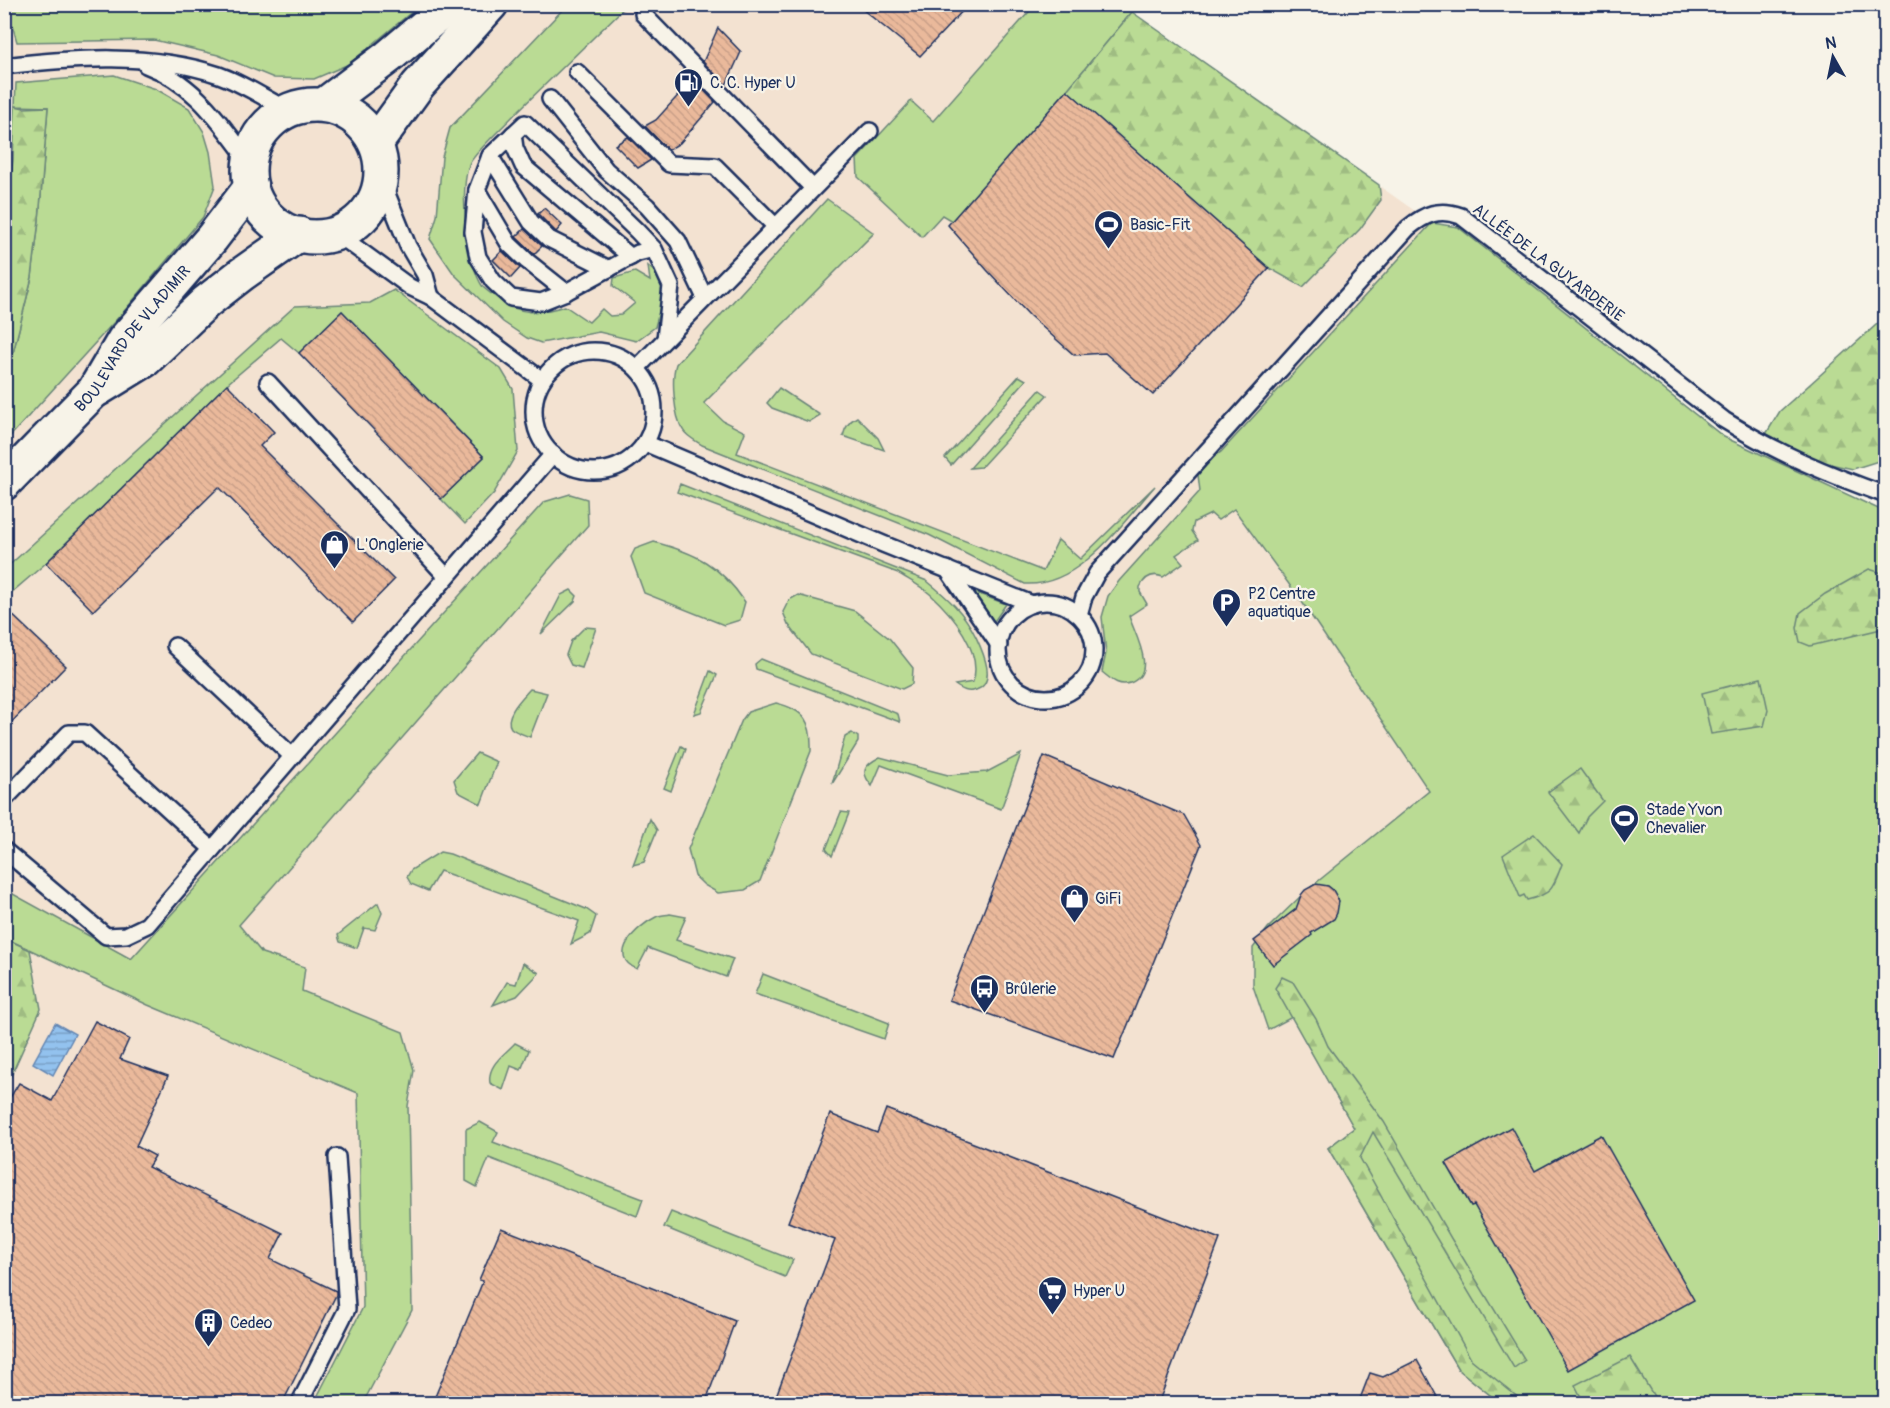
<svg xmlns="http://www.w3.org/2000/svg" width="1890" height="1408" font-family="Pangolin,sans-serif">
<defs>
<pattern id="forest-firs" width="22" height="20" patternUnits="userSpaceOnUse" patternTransform="scale(1.5)"><rect width="22" height="20" fill="#badb94"/><path d="M5 1l3.5 6h-7zM16 11l3.5 6h-7z" fill="#9fbc82"/></pattern>
<pattern id="water-rules" width="6" height="5" patternUnits="userSpaceOnUse" patternTransform="scale(1.5)"><rect width="6" height="5" fill="#93c2ee"/><path d="M0 2.5h6" fill="none" stroke="#779ec4"/></pattern>
<pattern id="building-back-hatch" width="6" height="6" patternUnits="userSpaceOnUse" patternTransform="scale(1.5)"><rect width="6" height="6" fill="#eab99b"/><path d="M-1 5l2 2M0 0l6 6M5-1l2 2" fill="none" stroke="#c89f88"/></pattern>
</defs>
<rect width="100%" height="100%" fill="#f7f3e8"/>
<filter id="ink" filterUnits="userSpaceOnUse"><feTurbulence type="fractalNoise" baseFrequency=".0167" numOctaves="2"/><feDisplacementMap in="SourceGraphic" scale="12" xChannelSelector="R" yChannelSelector="G"/><feConvolveMatrix kernelMatrix="1 2 1 2 8 2 1 2 1" color-interpolation-filters="sRGB"/></filter>
<g filter="url(#ink)">
<polygon fill="#f3e2d1" points="383,4 1122,5 1432,223 1221,452 1278,570 1302,602 1429,791 1292,1016 1354,1129 1328,1148 1458,1369 1500,1403 5,1403 5,22 11,21 18,42 344,37"/>
<g fill="#badb94" stroke="#6a8579" stroke-width="1.5">
<polygon points="5,4 420,4 420,5 349,64 314,79 274,78 218,55 154,40 17,42 11,21 5,22"/>
<path d="M 567,5 L 627,5 C 590,41 553,77 516,113 C 506,124 476,151 470,163 C 458,187 467,266 483,287 C 487,291 493,295 497,298 C 521,316 538,314 565,306 L 589,322 L 602,309 L 610,316 L 621,315 L 635,303 L 613,286 L 614,278 L 635,272 L 650,281 L 648,266 L 657,274 L 662,286 L 660,308 L 655,327 L 636,341 L 599,332 L 541,343 L 527,338 L 503,322 L 454,274 L 430,239 L 437,216 L 442,157 L 450,128 Z"/>
<polygon points="1035,5 1122,5 1132,12 1067,90 952,221 942,215 922,237 858,177 857,159 911,101 933,121"/>
<polygon points="114,75 156,89 189,108 204,132 210,152 215,186 203,217 126,309 5,442 5,385 32,277 39,220 48,107 15,106 16,83"/>
<path d="M 827,199 L 874,233 L 704,403 L 723,421 L 745,432 L 737,453 L 1043,571 L 1058,540 L 1080,559 L 1155,486 C 1122,523 1080,587 1025,584 L 929,535 L 702,445 C 696,441 686,436 683,430 C 674,416 671,379 676,364 Z"/>
<path d="M 1432,223 L 1458,227 L 1724,437 L 1885,512 L 1885,1403 L 1500,1403 L 1458,1369 L 1328,1148 L 1354,1128 L 1292,1017 L 1268,1030 L 1253,986 L 1253,948 L 1268,928 L 1306,891 L 1429,791 L 1302,602 L 1234,509 L 1218,520 L 1211,514 L 1194,522 L 1192,531 L 1198,540 L 1176,555 L 1183,563 L 1163,577 C 1153,573 1145,577 1140,587 L 1140,592 L 1147,604 L 1129,616 C 1135,635 1158,673 1130,683 C 1118,687 1111,679 1102,672 L 1106,653 L 1102,617 L 1108,596 L 1119,581 L 1200,491 L 1198,475 L 1208,461 L 1221,452 Z"/>
<polygon points="394,290 501,369 513,389 518,451 494,493 465,524 441,499 484,457 342,311 299,353 281,338 227,384 46,563 5,598 5,569 295,306 370,303"/>
<polygon points="1019,376 1026,380 951,465 945,458"/>
<polygon points="779,388 820,415 809,422 772,408 767,403"/>
<polygon points="1040,390 1047,395 981,467 970,468"/>
<path d="M 857,417 L 878,438 L 884,450 L 843,436 C 845,427 849,421 857,417 Z"/>
<path d="M 680,484 L 927,581 C 948,598 964,612 976,637 C 982,650 998,683 976,690 C 968,693 962,690 955,685 L 973,682 C 983,651 952,614 930,594 C 921,586 909,580 898,573 L 677,492 Z"/>
<polygon points="570,494 587,499 588,525 239,925 262,953 305,967 302,991 403,1032 414,1070 408,1106 412,1310 363,1403 314,1403 363,1307 358,1093 148,1005 5,938 4,889 131,959 544,502"/>
<path d="M 654,542 C 696,553 720,565 745,602 L 740,620 L 724,625 L 644,593 L 631,557 L 635,549 Z"/>
<polygon points="571,590 577,596 575,601 541,634 561,595"/>
<polygon points="971,591 1006,604 993,623"/>
<polygon points="798,595 855,611 890,639 913,668 912,684 902,689 811,654 788,624 783,612 789,600"/>
<polygon points="585,627 596,628 582,668 571,665 566,655 571,641"/>
<polygon points="761,659 898,714 900,722 756,669 755,664"/>
<polygon points="710,671 717,675 701,712 694,714"/>
<path d="M 530,689 L 547,693 L 530,737 C 525,735 515,732 511,728 C 503,716 523,697 530,689 Z"/>
<path d="M 776,703 C 805,710 812,722 811,751 L 760,881 L 745,890 L 718,893 L 704,885 L 695,876 L 688,849 L 742,720 L 748,712 Z"/>
<polygon points="852,733 858,737 858,742 832,784 845,737"/>
<polygon points="681,746 686,749 671,791 664,788"/>
<polygon points="477,753 497,762 481,804 458,792 454,780"/>
<path d="M 1021,754 L 1001,809 L 881,765 L 872,786 C 859,771 865,765 880,757 L 948,775 L 987,772 Z"/>
<polygon points="841,812 849,813 832,856 826,849"/>
<polygon points="650,819 657,830 644,862 633,865"/>
<polygon points="440,852 450,854 586,909 596,916 590,934 571,944 579,921 440,871 428,891 411,884 407,877 411,870"/>
<polygon points="378,903 382,913 375,930 364,928 357,948 340,942 338,935"/>
<path d="M 670,914 L 686,917 L 676,940 L 733,959 L 726,977 L 648,948 L 637,969 C 606,956 637,926 656,917 C 660,915 666,915 670,914 Z"/>
<polygon points="523,963 539,973 517,996 493,1005 507,982 516,984"/>
<polygon points="763,974 889,1023 884,1039 755,994"/>
<path d="M 515,1043 L 529,1050 L 521,1070 L 511,1066 L 503,1090 L 490,1083 C 487,1065 504,1055 515,1043 Z"/>
<polygon points="480,1122 498,1132 493,1142 643,1199 637,1216 489,1158 477,1187 466,1181 466,1129"/>
<polygon points="671,1212 793,1260 785,1277 664,1227"/>
</g>
<g fill="url(#forest-firs)" stroke="#6a8579" stroke-width="1.5">
<polygon points="1132,12 1379,185 1381,200 1360,229 1303,287 1269,268 1067,90"/>
<polygon points="15,106 24,108 48,107 39,220 32,277 5,385 4,236 13,159"/>
<polygon points="1885,317 1885,459 1853,469 1816,461 1766,434 1780,411"/>
<polygon points="1869,569 1885,574 1885,623 1881,629 1810,646 1800,642 1797,628 1800,613 1825,594"/>
<polygon points="1761,678 1768,710 1764,726 1711,734 1702,693"/>
<polygon points="1580,769 1603,801 1587,817 1579,833 1548,792"/>
<path d="M 1534,834 L 1562,864 C 1553,888 1553,894 1527,900 L 1524,895 L 1520,897 L 1503,855 Z"/>
<polygon points="4,938 30,950 41,1009 10,1078 5,1084"/>
<polygon points="1282,977 1293,982 1316,1019 1328,1046 1384,1122 1452,1240 1525,1360 1514,1368 1373,1132 1360,1158 1471,1359 1520,1399 1523,1403 1500,1403 1458,1369 1328,1148 1354,1128 1275,988"/>
<polygon points="1630,1357 1658,1403 1584,1403 1575,1385"/>
</g>
<polygon fill="url(#water-rules)" stroke="#6387b4" stroke-width="1.5" points="55,1023 75,1034 53,1075 33,1063"/>
<g fill="url(#building-back-hatch)" stroke="#1b2f5e" stroke-width="1.5">
<polygon points="856,4 969,4 920,56"/>
<polygon points="718,28 741,52 726,85 703,62"/>
<polygon points="693,79 715,102 680,143 668,150 645,126 656,120"/>
<polygon points="1067,90 1269,268 1153,395 1105,353 1074,355 1030,316 987,270 948,225"/>
<polygon points="628,137 651,160 638,168 615,145"/>
<polygon points="544,208 562,225 556,232 538,214"/>
<polygon points="524,229 542,246 534,254 516,237"/>
<polygon points="502,251 520,268 511,278 493,260"/>
<polygon points="342,311 484,457 441,499 299,353"/>
<polygon points="227,384 274,432 260,446 394,580 353,622 219,487 93,611 46,563"/>
<polygon points="4,607 66,666 4,730"/>
<polygon points="1044,756 1184,815 1201,845 1114,1059 949,1000"/>
<polygon points="1316,884 1328,886 1333,890 1339,901 1337,913 1334,919 1311,933 1312,935 1273,965 1254,941 1296,909 1301,895 1305,890"/>
<polygon points="95,1021 129,1039 120,1059 168,1076 136,1146 155,1156 148,1167 283,1233 270,1259 336,1291 336,1295 282,1404 30,1404 4,1391 4,1107 19,1083 52,1101"/>
<polygon points="886,1109 1220,1239 1158,1404 773,1404 835,1240 788,1222 830,1114 877,1133"/>
<polygon points="1511,1127 1535,1171 1601,1135 1694,1300 1568,1370 1474,1205 1471,1206 1446,1163"/>
<polygon points="501,1228 735,1321 705,1404 432,1404 483,1281 479,1280"/>
<polygon points="1417,1360 1441,1404 1358,1404 1370,1373 1383,1377"/>
</g>
<g fill="none" stroke-linecap="round" stroke-linejoin="round">
<defs>
<g id="service">
<polyline points="643,14 813,188"/>
<path d="M 146,65 C 195,83 220,123 250,162"/>
<path d="M 4,66 C 74,58 151,52 219,75 C 242,83 266,99 288,110"/>
<polyline points="577,72 669,164 715,166 776,227"/>
<polyline points="550,99 606,170 647,206 678,241 705,298"/>
<polyline points="513,134 515,148 523,166 631,257"/>
<polyline points="490,156 531,222 549,239 609,269"/>
<polyline points="381,179 408,246 425,275 431,297"/>
<polyline points="477,190 509,244 527,261 566,292"/>
<polyline points="336,233 410,287 431,297 542,380"/>
<polyline points="654,249 638,253 566,292 541,302 511,298 493,281 478,257 473,232 477,190 490,156 525,123 637,231 654,249 671,286 665,339"/>
<circle cx="594" cy="411" r="60"/>
<polyline points="637,368 870,131"/>
<polyline points="268,382 446,576"/>
<polyline points="645,443 883,544 1032,604"/>
<polyline points="947,569 999,645"/>
<circle cx="1046" cy="650" r="48"/>
<path d="M 1079,615 L 1084,597 L 1097,573 L 1408,228 C 1425,214 1439,208 1461,216 L 1724,420 C 1777,453 1827,474 1886,495"/>
<polyline points="175,646 292,756"/>
<polyline points="4,800 69,733 85,733 212,849"/>
<polyline points="4,850 106,936 126,935 147,925 553,454"/>
<polyline points="299,1404 347,1309 337,1157"/>
</g>
<g id="secondary">
<polyline points="324,105 388,57 451,4"/>
<circle cx="315" cy="171" r="66"/>
<polyline points="376,143 418,85 491,4"/>
<polyline points="98,389 145,360 206,302 242,274 299,234"/>
<path id="s1" d="M 4,483 L 94,391 L 124,340 L 212,238 L 251,187"/>
</g>
</defs>
<use href="#service" stroke="#1b2f5e" stroke-width="20"/>
<use href="#secondary" stroke="#1b2f5e" stroke-width="38"/>
<use href="#service" stroke="#f7f3e8" stroke-width="15"/>
<use href="#secondary" stroke="#f7f3e8" stroke-width="33"/>
</g>
</g>
<defs>
<symbol id="fuel-pin" viewBox="-11 -11 22 30"><path d="M0 17L-7.5 6A9.5 9.5 0 1 1 7.5 6Z" fill="#1b2f5e" stroke="#f7f3e8"/><path d="M-5.5-6h7V0h2V4h1.3V-2.5L3-4.5l.8-.8L6-3V5H2.5V1h-1V6h-7ZM-4.2-4.7v3.2H.2V-4.7Z" fill="#fff"/></symbol>
<symbol id="stadium-pin" viewBox="-11 -11 22 30"><path d="M0 17L-7.5 6A9.5 9.5 0 1 1 7.5 6Z" fill="#1b2f5e" stroke="#f7f3e8"/><path d="M0-5a6.5 5 0 1 0 0 10a6.5 5 0 1 0 0-10ZM-3.5-1.8h7v3.6h-7Z" fill="#fff"/></symbol>
<symbol id="shop-pin" viewBox="-11 -11 22 30"><path d="M0 17L-7.5 6A9.5 9.5 0 1 1 7.5 6Z" fill="#1b2f5e" stroke="#f7f3e8"/><path d="M-5-2.5h2.3a2.7 3.5 0 0 1 5.4 0H5L5.5 6h-11ZM-1.5-2.5h3a1.5 2.3 0 0 0-3 0Z" fill="#fff"/></symbol>
<symbol id="parking-pin" viewBox="-11 -11 22 30"><path d="M0 17L-7.5 6A9.5 9.5 0 1 1 7.5 6Z" fill="#1b2f5e" stroke="#f7f3e8"/><path d="M-3.5-5.5H1a3.5 3.5 0 0 1 0 7H-1V5.5H-3.5ZM-1-3.4V-.6H.8a1.4 1.4 0 0 0 0-2.8Z" fill="#fff"/></symbol>
<symbol id="bus-pin" viewBox="-11 -11 22 30"><path d="M0 17L-7.5 6A9.5 9.5 0 1 1 7.5 6Z" fill="#1b2f5e" stroke="#f7f3e8"/><path d="M-5-6H5V4H4V6H2V4H-2V6H-4V4H-5ZM-3.5-4V0h7V-4ZM-3.5 1.2v1.5H-2V1.2ZM2 1.2v1.5H3.5V1.2Z" fill="#fff"/></symbol>
<symbol id="supermarket-pin" viewBox="-11 -11 22 30"><path d="M0 17L-7.5 6A9.5 9.5 0 1 1 7.5 6Z" fill="#1b2f5e" stroke="#f7f3e8"/><path d="M-6-5.5h2.5l.6 2H6L4.5 2H-2.5L-4.4-4H-6ZM-1.5 3.2a1.3 1.3 0 1 0 .1 0ZM3 3.2a1.3 1.3 0 1 0 .1 0Z" fill="#fff"/></symbol>
<symbol id="building-pin" viewBox="-11 -11 22 30"><path d="M0 17L-7.5 6A9.5 9.5 0 1 1 7.5 6Z" fill="#1b2f5e" stroke="#f7f3e8"/><path d="M-4-6H4V6H1V3H-1V6H-4ZM-2.5-4.3h1.7v1.8h-1.7ZM.8-4.3h1.7v1.8H.8ZM-2.5-1h1.7V.8h-1.7ZM.8-1h1.7V.8H.8Z" fill="#fff"/></symbol>
</defs>
<g fill-rule="evenodd">
<use href="#fuel-pin" x="672" y="66" width="33" height="45"/>
<use href="#stadium-pin" x="1092" y="208" width="33" height="45"/>
<use href="#shop-pin" x="318" y="528" width="33" height="45"/>
<use href="#parking-pin" x="1210" y="586" width="33" height="45"/>
<use href="#stadium-pin" x="1608" y="802" width="33" height="45"/>
<use href="#shop-pin" x="1058" y="882" width="33" height="45"/>
<use href="#bus-pin" x="968" y="972" width="33" height="45"/>
<use href="#supermarket-pin" x="1036" y="1274" width="33" height="45"/>
<use href="#building-pin" x="192" y="1306" width="33" height="45"/>
</g>
<g text-anchor="middle" stroke-width="4.5" stroke-linejoin="round" paint-order="stroke">
<g font-size="16" fill="#1b2f5e" stroke="#f7f3e8" text-anchor="start">
<text x="710" y="88">C. C. Hyper U</text>
<text x="1130" y="230">Basic-Fit</text>
<text x="356" y="550">L'Onglerie</text>
<text x="1248" y="599">P2 Centre<tspan x="1248" dy="18">aquatique</tspan></text>
<text x="1646" y="815">Stade Yvon<tspan x="1646" dy="18">Chevalier</tspan></text>
<text x="1095" y="904">GiFi</text>
<text x="1005" y="994">Brûlerie</text>
<text x="1073" y="1296">Hyper U</text>
<text x="230" y="1328">Cedeo</text>
</g>
<g font-size="16" fill="#1b2f5e" stroke="#f7f3e8">
<text transform="translate(1549 262) rotate(37)" y="6">ALLÉE DE LA GUYARDERIE</text>
<text dy="6" stroke="none"><textPath href="#s1" startOffset="194">BOULEVARD DE VLADIMIR</textPath></text>
</g>
</g>
<rect width="1890" height="1408" fill="none" stroke="#f7f3e8" stroke-width="24"/>
<rect x="12" y="12" width="1866" height="1384" fill="none" stroke="#1b2f5e" stroke-width="2" filter="url(#ink)"/>
<g transform="translate(1833 57) rotate(351)" stroke="#f7f3e8" stroke-width="4.5" paint-order="stroke">
<path d="M0-4.5L10 22L0 15L-10 22Z" fill="#1b2f5e"/>
<text y="-9" font-size="16" font-weight="bold" text-anchor="middle" fill="#1b2f5e">N</text>
</g>
</svg>
